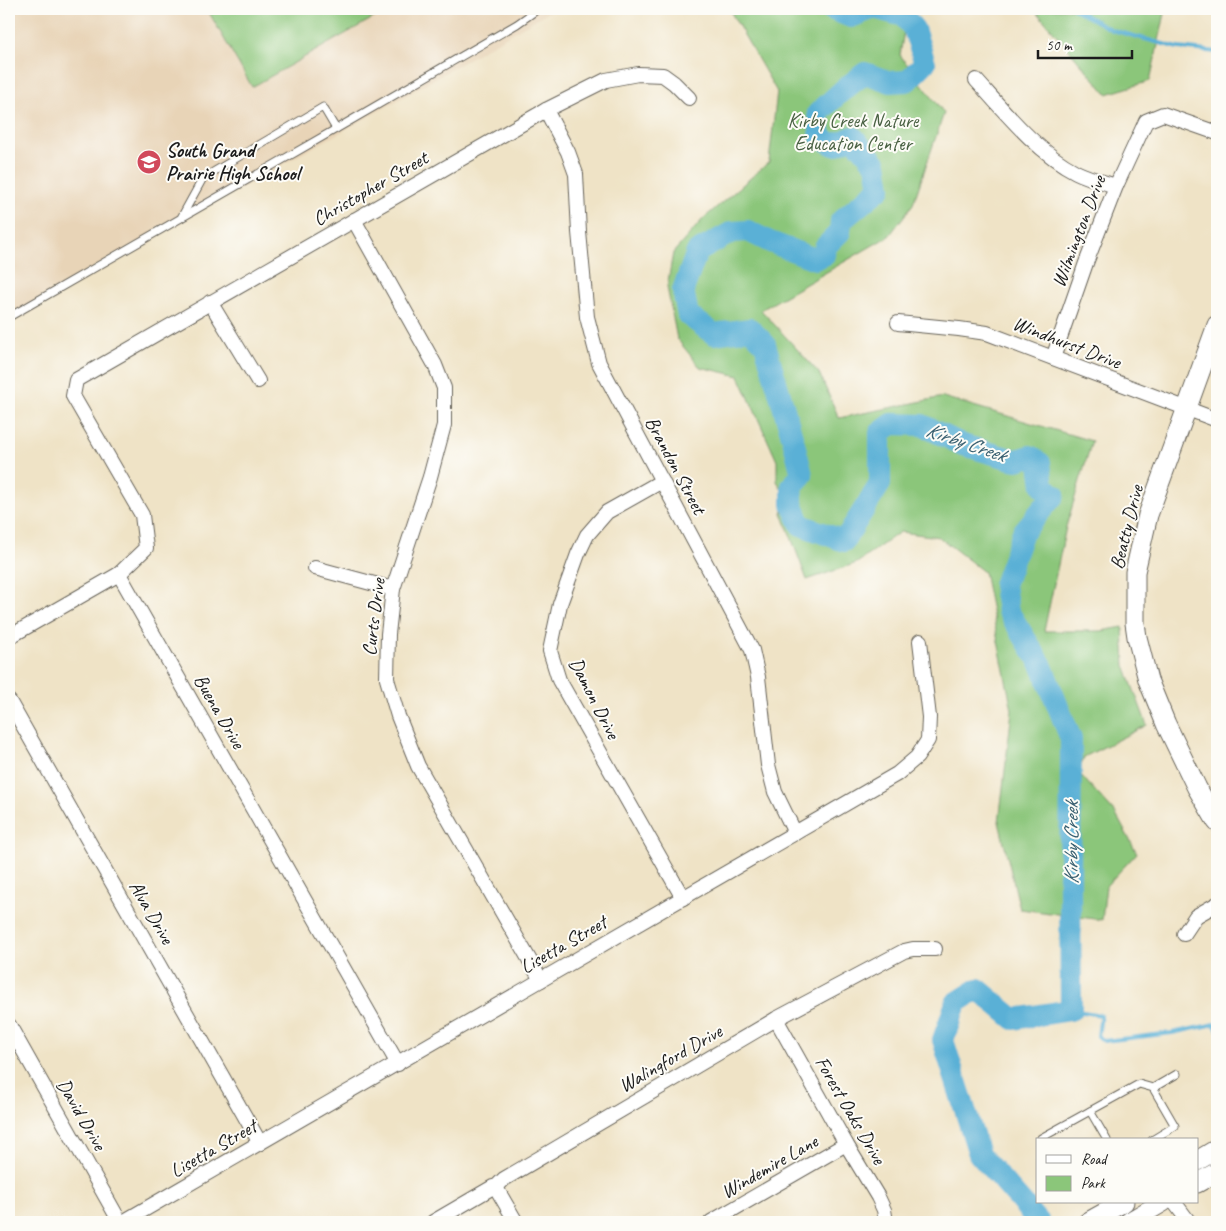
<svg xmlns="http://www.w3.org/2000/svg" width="1226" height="1231" font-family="Caveat,sans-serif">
<rect width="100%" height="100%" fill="#fdfcf7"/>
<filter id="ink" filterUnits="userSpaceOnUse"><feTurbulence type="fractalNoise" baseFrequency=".02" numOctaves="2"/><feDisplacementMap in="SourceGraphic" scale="10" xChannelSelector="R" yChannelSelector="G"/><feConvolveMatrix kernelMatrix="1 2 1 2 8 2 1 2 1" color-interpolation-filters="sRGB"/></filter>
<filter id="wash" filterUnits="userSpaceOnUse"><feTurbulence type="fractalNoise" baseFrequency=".0096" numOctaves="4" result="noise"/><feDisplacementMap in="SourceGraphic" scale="20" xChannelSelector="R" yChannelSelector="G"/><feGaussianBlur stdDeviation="1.12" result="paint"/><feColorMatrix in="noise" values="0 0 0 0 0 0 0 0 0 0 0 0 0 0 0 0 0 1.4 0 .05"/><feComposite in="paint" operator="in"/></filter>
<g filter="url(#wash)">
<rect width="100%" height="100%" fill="#efe3c6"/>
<polygon fill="#e8d4b7" points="9,9 553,9 400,99 147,240 114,261 9,323"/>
<g fill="#8bc67a" stroke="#54714b">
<polygon points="207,9 389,9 252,87"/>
<polygon points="729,9 917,9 905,25 900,55 944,113 913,204 889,236 761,310 819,373 839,418 943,397 1092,441 1066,527 1044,631 1101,631 1123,627 1125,666 1147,725 1084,757 1078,772 1115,813 1137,853 1106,886 1102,920 1020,909 999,822 1012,710 984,572 939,537 900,532 857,563 807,580 782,513 786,497 777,481 777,461 739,376 700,367 677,339 667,287 673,253 703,219 769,162 777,92"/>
<polygon points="1034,9 1166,9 1150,81 1107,94"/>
</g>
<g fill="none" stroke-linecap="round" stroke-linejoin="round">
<g stroke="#5ab0d6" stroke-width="4">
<polyline points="1074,9 1112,30 1178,48 1217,52"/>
<polyline points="1071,1010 1101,1015 1098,1036 1104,1041 1172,1033 1215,1024 1217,1029"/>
</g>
<g stroke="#5ab0d6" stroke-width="22">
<polyline points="831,9 851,17 872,9"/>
<polyline points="877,9 903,16 914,29 925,63 907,81 890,82 865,73 842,91 818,113 821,138 834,145 853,137 876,164 880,188 841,221 840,232 825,247 824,255 815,259 770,242 748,231 732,232 697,252 683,290 688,315 714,334 750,329 765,344 794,443 802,475 792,486 792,504 801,525 844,541 880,484 880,433 892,424 922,425 963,445 1011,459 1017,460 1030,456 1040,463 1043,486 1054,495 1023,532 1004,585 1008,611 1041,664 1071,739 1070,890 1071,1010 1014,1019 978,989 956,1003 943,1040 979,1154 1039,1222"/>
</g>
</g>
</g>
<g filter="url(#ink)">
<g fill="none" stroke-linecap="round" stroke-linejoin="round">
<defs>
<g id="lane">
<polyline points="182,216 203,178 323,107 336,129"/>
<polyline points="9,317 336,129 517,24 534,12 536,9"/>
<polyline points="1153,1088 1177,1074"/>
<polyline points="1041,1138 1090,1111"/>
<polyline points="1107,1140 1090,1111 1139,1084 1153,1088 1175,1126 1152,1140"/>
</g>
<g id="street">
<path d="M 976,80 C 1005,112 1037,152 1076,172 C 1088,178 1103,182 1116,186"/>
<polyline points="546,110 568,152 576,174 579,232 587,317 599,363 752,650 758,677 768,765 775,792 795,833"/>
<polyline points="354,220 435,365 444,388 444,425 430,477 393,589 388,634 387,679 398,716 418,766 541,980"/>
<polyline points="210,302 258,381"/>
<polyline points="898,323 959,329 987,333 1217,420"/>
<polyline points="1053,358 1086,263 1116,186 1146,121 1163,114 1217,133"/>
<polyline points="662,481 607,512 587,535 578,554 560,604 550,651 559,680 683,898"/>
<polyline points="315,568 393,589"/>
<polyline points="119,574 398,1064"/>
<polyline points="9,637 119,574 146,548 142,515 73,396 76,380 546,110 606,80 638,74 663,75 674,83 689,98"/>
<polyline points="9,701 260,1143"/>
<polyline points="1184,934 1196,916 1217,904"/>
<polyline points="776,1019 846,1144 878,1197 884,1210 886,1222"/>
<polyline points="9,1025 120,1222"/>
<polyline points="497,1186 498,1191 516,1222"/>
<polyline points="1174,1202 1189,1222"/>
<polyline points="123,1222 897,774 917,757 928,740 929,717 920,641"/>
<polyline points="433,1222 493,1187 497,1186 504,1179 776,1019 904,951 913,949 935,949"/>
<polyline points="711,1222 846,1144"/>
</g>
<g id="secondary">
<polyline points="1217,325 1148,515 1135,572 1135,623 1137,637 1148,680 1166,724 1197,788 1217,822"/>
<polyline points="1197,1161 1217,1149"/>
<polyline points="1197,1183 1217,1172"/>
<polyline points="1088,1222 1124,1202"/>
<polyline points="1129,1222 1163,1202"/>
</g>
</defs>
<use href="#lane" stroke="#666258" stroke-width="9"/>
<use href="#street" stroke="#666258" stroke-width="16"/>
<use href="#secondary" stroke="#666258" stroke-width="21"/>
<use href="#lane" stroke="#fff" stroke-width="7"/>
<use href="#street" stroke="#fff" stroke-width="14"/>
<use href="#secondary" stroke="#fff" stroke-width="19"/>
</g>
</g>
<defs>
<symbol id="school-disc" viewBox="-11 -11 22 22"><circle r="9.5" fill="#d1495b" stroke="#fdfcf7"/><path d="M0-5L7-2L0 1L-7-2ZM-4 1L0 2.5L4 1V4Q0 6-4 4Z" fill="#fff"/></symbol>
</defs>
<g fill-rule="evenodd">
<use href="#school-disc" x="135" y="148" width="28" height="28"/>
</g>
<g text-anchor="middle" stroke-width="4" stroke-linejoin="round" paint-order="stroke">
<g font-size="20" fill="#486042" stroke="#fdfcf7">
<text x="853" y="127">Kirby Creek Nature<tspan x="853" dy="23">Education Center</tspan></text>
</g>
<g font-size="20" font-weight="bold" fill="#1c1c1c" stroke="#fdfcf7" text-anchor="start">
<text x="166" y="157">South Grand<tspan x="166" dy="23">Prairie High School</tspan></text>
</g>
<g font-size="20" fill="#1c1c1c" stroke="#fdfcf7">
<text transform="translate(370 188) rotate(-30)" y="7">Christopher Street</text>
<text transform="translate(1078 231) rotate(-69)" y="7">Wilmington Drive</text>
<text transform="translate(1067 342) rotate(21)" y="7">Windhurst Drive</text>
<text transform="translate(676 465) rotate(62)" y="7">Brandon Street</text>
<text transform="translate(1126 527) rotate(-76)" y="7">Beatty Drive</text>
<text transform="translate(373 617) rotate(-83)" y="7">Curts Drive</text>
<text transform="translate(595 698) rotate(63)" y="7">Damon Drive</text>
<text transform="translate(220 711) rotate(60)" y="7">Buena Drive</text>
<text transform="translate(152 912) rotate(60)" y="7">Alva Drive</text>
<text transform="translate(563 944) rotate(-30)" y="7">Lisetta Street</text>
<text transform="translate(670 1058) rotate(-30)" y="7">Walingford Drive</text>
<text transform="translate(851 1110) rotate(60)" y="7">Forest Oaks Drive</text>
<text transform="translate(82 1114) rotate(60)" y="7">David Drive</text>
<text transform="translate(213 1148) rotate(-30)" y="7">Lisetta Street</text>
<text transform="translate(769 1166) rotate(-30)" y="7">Windemire Lane</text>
</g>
<g font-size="21" font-style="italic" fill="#385f70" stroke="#fdfcf7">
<text transform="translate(966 442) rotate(19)" y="7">Kirby Creek</text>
<text transform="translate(1071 843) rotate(-90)" y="7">Kirby Creek</text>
</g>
</g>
<rect width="1226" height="1231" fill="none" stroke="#fdfcf7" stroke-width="30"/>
<rect x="1036" y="1138" width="162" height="65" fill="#fdfcf7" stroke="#a3a29f"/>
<rect x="1046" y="1155" width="25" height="8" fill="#ffffff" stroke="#a3a29f"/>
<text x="1081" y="1164" font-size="15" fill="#1c1c1c">Road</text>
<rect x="1046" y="1176" width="25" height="15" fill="#8bc67a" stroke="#a3a29f"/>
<text x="1081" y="1188" font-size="15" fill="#1c1c1c">Park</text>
<path d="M1038 50v8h94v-8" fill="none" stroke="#1c1c1c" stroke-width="2.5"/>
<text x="1046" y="50" font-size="15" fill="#1c1c1c" stroke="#fdfcf7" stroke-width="4" paint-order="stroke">50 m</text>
</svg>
